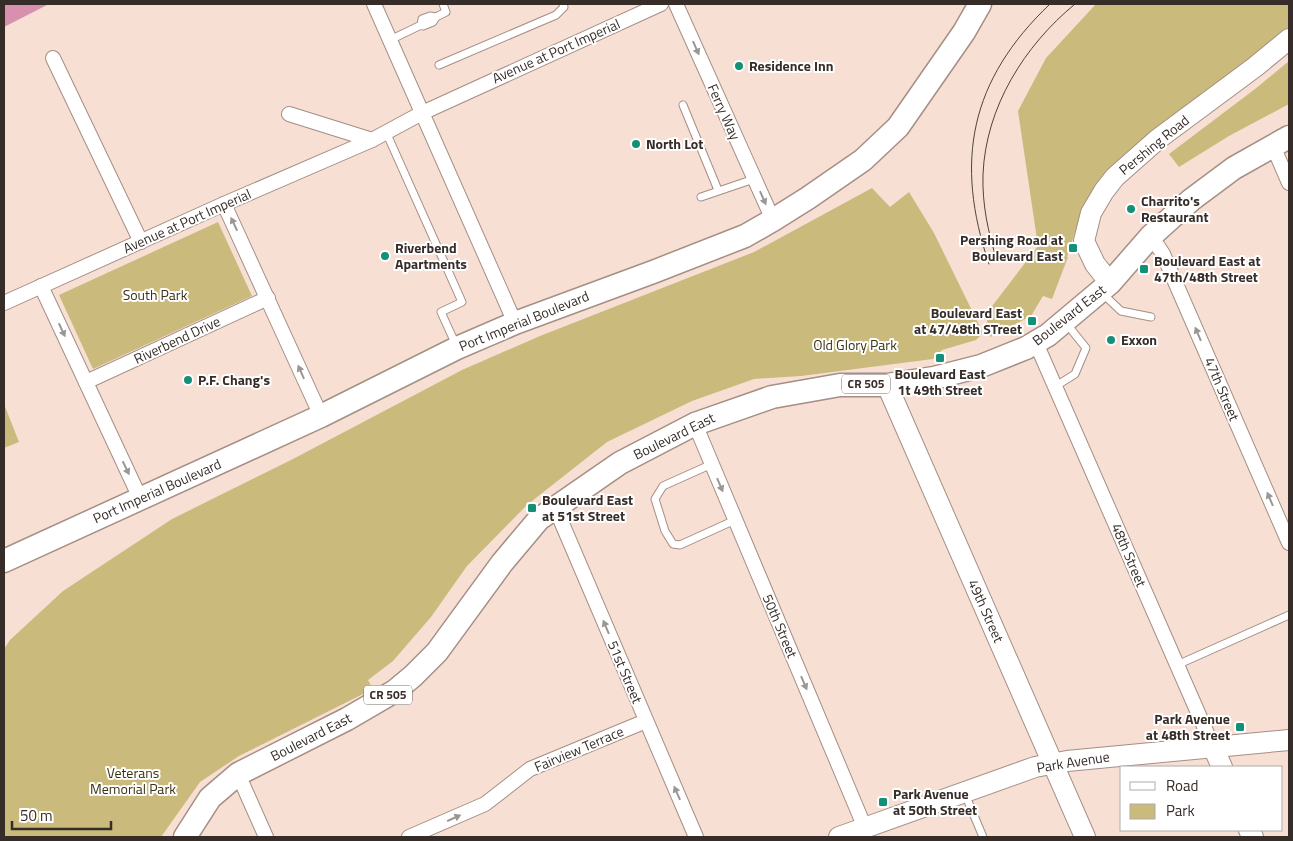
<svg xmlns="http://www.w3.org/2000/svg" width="1293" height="841" font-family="'Titillium Web',sans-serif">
<rect width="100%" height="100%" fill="#f8dfd4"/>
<g fill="#cabb7c">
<polygon points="1096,4 1289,4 1289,27 1262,52 1130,150 1112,167 1082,210 1067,257 1068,257 1052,299 1043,296 1031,316 990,337 986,314 1038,246 1018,111 1046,58"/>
<polygon points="1289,61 1289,104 1229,136 1179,167 1169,154 1255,89"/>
<polygon points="872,188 890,207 909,192 934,233 983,333 976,340 942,350 933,359 801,376 754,379 692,401 607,442 527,505 467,566 431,617 393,661 368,680 373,689 239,756 200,782 161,837 4,837 4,649 10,640 63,591 172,519 291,460 462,370 540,336 754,252"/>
<polygon points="218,222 252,296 93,369 59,295"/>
<polygon points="4,404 19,442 4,448"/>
</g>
<polygon fill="#d791ae" points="4,4 49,4 4,27"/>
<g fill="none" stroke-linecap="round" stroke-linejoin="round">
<defs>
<g id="lane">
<polyline points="436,17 446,12 443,4"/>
<polyline points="390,40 421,25 423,26 433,22 436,17 430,16 422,19 421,25"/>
<polyline points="439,65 556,15 564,7 563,4"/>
<polyline points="683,105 718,190"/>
<polyline points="386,132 462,302 441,312 456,345"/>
<polyline points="701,197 754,179"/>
<polyline points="1102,293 1121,311 1151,317"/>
<polyline points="1056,386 1075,374 1086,348 1066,323"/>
<polyline points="712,464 663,486 655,499 665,531 673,544 680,545 735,520"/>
<polyline points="1177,665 1289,615"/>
<polyline points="965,794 983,837"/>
</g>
<g id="street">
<polyline points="374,4 515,323"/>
<polyline points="676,4 773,220"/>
<polyline points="53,58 141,242"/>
<polyline points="289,114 372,140"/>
<polyline points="1273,146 1289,183"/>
<polyline points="224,204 321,416"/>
<polyline points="1151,236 1163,254 1289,543"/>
<polyline points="41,286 140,498"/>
<polyline points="4,303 224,204 372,140 422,113 661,4"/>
<polyline points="1036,343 1213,747"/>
<polyline points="86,382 268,298"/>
<polyline points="695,424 865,828"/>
<polyline points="555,507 696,837"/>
<polyline points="238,774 266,837"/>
<polyline points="409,837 485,804 530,769 646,721"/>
</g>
<g id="secondary">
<polyline points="1110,283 1095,264 1084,241 1091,213 1104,191 1115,177 1158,139 1255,67 1289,39"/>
<polyline points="887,385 1085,837"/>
<polyline points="1213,747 1222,767"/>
<polyline points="1249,830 1253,837"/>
<polyline points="839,837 1035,767 1067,761 1289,740"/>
</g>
<g id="primary">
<polyline points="4,561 321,416 457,348 515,323 653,272 745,236 773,220 808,198 863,160 898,127 964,32 980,4"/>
<polyline points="185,837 210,798 238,774 347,719 395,691 413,676 437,652 502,563 539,519 620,463 695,424 772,397 840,385 887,385 934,378 981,366 1026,348 1048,335 1110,283 1151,236 1191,200 1234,168 1289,137"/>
</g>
</defs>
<use href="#lane" stroke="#a58e84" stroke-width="9"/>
<use href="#street" stroke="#a58e84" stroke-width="16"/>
<use href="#secondary" stroke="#a58e84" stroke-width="22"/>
<use href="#primary" stroke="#a58e84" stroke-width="25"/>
<use href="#lane" stroke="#fff" stroke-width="7"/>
<use href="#street" stroke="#fff" stroke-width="14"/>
<use href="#secondary" stroke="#fff" stroke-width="20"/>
<use href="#primary" stroke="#fff" stroke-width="22"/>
<g stroke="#4e433f" stroke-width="1">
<path d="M 997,261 C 988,232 982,204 983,174 C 986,107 1024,46 1075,4"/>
<path d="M 989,264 C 954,161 970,80 1050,4"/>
</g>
</g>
<defs><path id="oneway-solid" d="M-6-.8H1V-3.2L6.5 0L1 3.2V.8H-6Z" transform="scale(1.25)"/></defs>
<g fill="#9a9694">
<use href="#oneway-solid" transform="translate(696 48) rotate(66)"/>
<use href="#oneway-solid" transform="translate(763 198) rotate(66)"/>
<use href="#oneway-solid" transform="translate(234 224) rotate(-115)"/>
<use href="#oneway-solid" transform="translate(62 330) rotate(65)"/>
<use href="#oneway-solid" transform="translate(1198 334) rotate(-113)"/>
<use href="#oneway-solid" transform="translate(301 372) rotate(-114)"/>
<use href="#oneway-solid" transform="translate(126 468) rotate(64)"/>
<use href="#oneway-solid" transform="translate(720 485) rotate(67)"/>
<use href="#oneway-solid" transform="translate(1270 499) rotate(-113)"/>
<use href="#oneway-solid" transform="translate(606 627) rotate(-113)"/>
<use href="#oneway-solid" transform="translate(804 683) rotate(67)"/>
<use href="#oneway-solid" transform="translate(677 793) rotate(-114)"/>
<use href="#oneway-solid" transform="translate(454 818) rotate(-24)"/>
</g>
<g fill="#149076" stroke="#fff" stroke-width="2">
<circle cx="739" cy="66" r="5"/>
<circle cx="636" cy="144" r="5"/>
<circle cx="1131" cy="209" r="5"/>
<rect x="1068" y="243" width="10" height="10" rx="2.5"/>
<circle cx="385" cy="256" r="5"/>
<rect x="1139" y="264" width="10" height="10" rx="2.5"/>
<rect x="1027" y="316" width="10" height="10" rx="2.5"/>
<circle cx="1111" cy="340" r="5"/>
<rect x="935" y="353" width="10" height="10" rx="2.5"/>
<circle cx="188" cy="380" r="5"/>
<rect x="527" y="503" width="10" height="10" rx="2.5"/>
<rect x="1235" y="722" width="10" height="10" rx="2.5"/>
<rect x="878" y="797" width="10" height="10" rx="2.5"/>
</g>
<g text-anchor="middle" stroke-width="4" stroke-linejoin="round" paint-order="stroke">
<g fill="#fff" stroke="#726c69" stroke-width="1">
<rect x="842" y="374.5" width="48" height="19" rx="4"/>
<rect x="364" y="685.5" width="48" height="19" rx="4"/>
</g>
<g font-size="12" font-weight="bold" fill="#362d29">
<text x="866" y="388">CR 505</text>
<text x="388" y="699">CR 505</text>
</g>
<g font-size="14" fill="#362d29" stroke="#fff">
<text transform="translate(556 51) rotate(-24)" y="5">Avenue at Port Imperial</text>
<text transform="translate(724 112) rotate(66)" y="5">Ferry Way</text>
<text transform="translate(1154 145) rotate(-39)" y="5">Pershing Road</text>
<text transform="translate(187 221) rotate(-24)" y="5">Avenue at Port Imperial</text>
<text transform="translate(1069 315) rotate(-38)" y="5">Boulevard East</text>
<text transform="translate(524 321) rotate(-22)" y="5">Port Imperial Boulevard</text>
<text transform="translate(177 340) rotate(-25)" y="5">Riverbend Drive</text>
<text transform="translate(1222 389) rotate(67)" y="5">47th Street</text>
<text transform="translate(674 436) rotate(-26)" y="5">Boulevard East</text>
<text transform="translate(157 491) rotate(-24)" y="5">Port Imperial Boulevard</text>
<text transform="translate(1129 555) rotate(67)" y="5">48th Street</text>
<text transform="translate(986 611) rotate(66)" y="5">49th Street</text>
<text transform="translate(780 626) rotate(67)" y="5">50th Street</text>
<text transform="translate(625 672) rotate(67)" y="5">51st Street</text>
<text transform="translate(311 737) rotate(-27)" y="5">Boulevard East</text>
<text transform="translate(579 749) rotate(-23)" y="5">Fairview Terrace</text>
<text transform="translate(1073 762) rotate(-9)" y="5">Park Avenue</text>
</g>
<g font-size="14" font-weight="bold" fill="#362d29" stroke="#fff" text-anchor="start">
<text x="749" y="71">Residence Inn</text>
<text x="646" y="149">North Lot</text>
<text x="1141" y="206">Charrito's<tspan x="1141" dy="16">Restaurant</tspan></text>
<text x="1063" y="245" text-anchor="end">Pershing Road at<tspan x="1063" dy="16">Boulevard East</tspan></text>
<text x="395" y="253">Riverbend<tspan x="395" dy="16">Apartments</tspan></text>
<text x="1154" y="266">Boulevard East at<tspan x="1154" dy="16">47th/48th Street</tspan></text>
<text x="1022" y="318" text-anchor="end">Boulevard East<tspan x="1022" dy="16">at 47/48th STreet</tspan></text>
<text x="1121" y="345">Exxon</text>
<text x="940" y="379" text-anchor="middle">Boulevard East<tspan x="940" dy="16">1t 49th Street</tspan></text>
<text x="198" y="385">P.F. Chang's</text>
<text x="542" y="505">Boulevard East<tspan x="542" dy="16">at 51st Street</tspan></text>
<text x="1230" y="724" text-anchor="end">Park Avenue<tspan x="1230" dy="16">at 48th Street</tspan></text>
<text x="893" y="799">Park Avenue<tspan x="893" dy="16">at 50th Street</tspan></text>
</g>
<g font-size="14" fill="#393212" stroke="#fff">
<text x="155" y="300">South Park</text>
<text x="855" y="350">Old Glory Park</text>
<text x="133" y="778">Veterans<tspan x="133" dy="16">Memorial Park</tspan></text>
</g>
</g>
<rect width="1293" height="841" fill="none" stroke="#362d29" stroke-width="10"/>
<rect x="1120" y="766" width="162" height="65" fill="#ffffff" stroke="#afaba9"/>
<rect x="1130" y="782" width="25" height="8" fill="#ffffff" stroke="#afaba9"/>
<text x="1166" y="791" font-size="15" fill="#362d29">Road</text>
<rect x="1130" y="804" width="25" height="15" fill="#cabb7c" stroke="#afaba9"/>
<text x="1166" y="816" font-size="15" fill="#362d29">Park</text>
<path d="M12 821v8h99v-8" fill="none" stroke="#362d29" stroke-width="2.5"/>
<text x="20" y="821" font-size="15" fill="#362d29" stroke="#ffffff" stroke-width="4" paint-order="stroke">50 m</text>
</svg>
